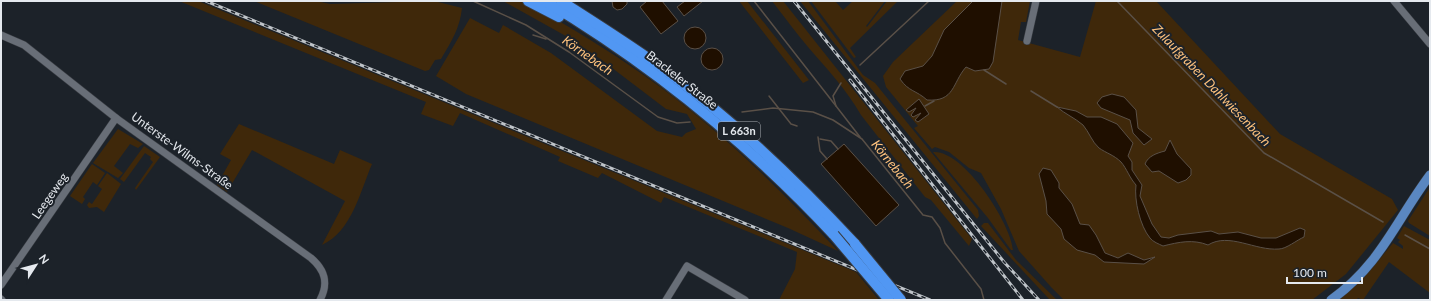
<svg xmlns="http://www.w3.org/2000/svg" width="1431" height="301" font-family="Lato,sans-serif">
<rect width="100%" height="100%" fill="#1c2229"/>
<g fill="#3f280a">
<polygon points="179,1 198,1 856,272 879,300 779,300 795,269 797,252 664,197 661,203 602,173 598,178 558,161 560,157 460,113 453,126 421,114 426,102"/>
<path d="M 254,1 L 316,1 L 330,4 L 434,1 L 462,8 C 460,28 451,42 441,59 L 435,60 L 429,70 L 425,71 Z"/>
<path d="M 503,1 L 522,1 L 531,5 C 570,27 608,50 645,76 C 716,126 779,188 838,251 L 788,228 L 466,94 L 436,76 L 470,18 L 499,33 L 503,25 L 551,53 L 657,131 L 682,137 L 686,133 L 696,129 L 687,114 L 666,109 L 599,58 L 564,35 Z"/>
<polygon points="739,1 747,1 809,80 803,83"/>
<path d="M 772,1 L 783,1 L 972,239 L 969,246 L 931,200 L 925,197 L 861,115 C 846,89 827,69 808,47 C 795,32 784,16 772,1 Z"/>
<polygon points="800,1 808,1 863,75 875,83 978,210 979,216 977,219"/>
<polygon points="811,1 835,1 843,10 853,1 885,1 866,26 867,27 887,1 898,1 850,48 856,57 854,58"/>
<polygon points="957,1 1030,1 1026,22 1021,22 1018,40 1080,57 1096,1 1156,1 1280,134 1392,199 1398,210 1346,274 1312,300 1064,300 1051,287 1019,251 1001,209 981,173 969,168 949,152 935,147 932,149 914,128 918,126 886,87 883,76 893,62"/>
<path d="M 239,124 L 334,164 L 340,150 L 372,164 C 360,192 352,231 322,245 L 345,201 L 252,150 L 227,192 L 217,185 L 231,160 L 220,154 Z"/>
<polygon points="118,129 143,144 138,148 130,144 114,166 123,173 118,178 93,163"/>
<polygon points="144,146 160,157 136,190 135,188 153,162 150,159 151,157 145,153 124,182 120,179"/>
<path d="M 933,152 C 963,149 1011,223 1013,250 L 1011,250 L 988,218 Z"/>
<polygon points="92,164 105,173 97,185 93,182 83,197 85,199 82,204 70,196"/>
<polygon points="107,173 121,184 104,212 97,207 89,208 87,205 89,202 92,204 102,189 98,186"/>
<polygon points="1430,187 1430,236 1409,223 1408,221"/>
<polygon points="984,223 988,223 1016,260 1057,300 1050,300 981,226"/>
<polygon points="1404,226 1430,240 1430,293 1389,262 1363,300 1358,298 1356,300 1338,300 1369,272 1393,243 1403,249 1403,246 1398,242 1400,240 1397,238"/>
</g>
<g fill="#1f0f00" stroke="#5a5047">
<polygon points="612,1 627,1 627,4 622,9 617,10 613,7"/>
<polygon points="647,1 662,1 678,21 661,34 640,7"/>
<polygon points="685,1 703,1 684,16 677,7"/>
<path d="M 973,1 L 1002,1 L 993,62 L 989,69 L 975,71 L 966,67 C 952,83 955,102 927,100 C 916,90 909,92 900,79 L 905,71 L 923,66 L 932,56 L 944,30 Z"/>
<circle cx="695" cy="38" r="11"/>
<circle cx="712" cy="59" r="11"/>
<polygon points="1112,94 1124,97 1136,110 1138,128 1152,139 1144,145 1133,133 1130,120 1101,108 1097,103 1102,97"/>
<polygon points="919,99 929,114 918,122 915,120 921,113 913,117 911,115 916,108 909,112 906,110"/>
<path d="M 1057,107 L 1076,111 L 1087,117 L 1101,117 L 1117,124 L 1133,143 L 1128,156 L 1132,162 L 1132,170 L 1142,185 L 1140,196 L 1152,224 L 1161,237 L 1169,238 L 1178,235 L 1211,231 L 1219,234 L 1238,232 L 1261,238 L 1276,238 L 1300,228 L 1305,230 L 1304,237 C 1297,240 1286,249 1279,249 C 1255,251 1229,232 1208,245 C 1193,239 1179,242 1163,246 C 1159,244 1153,242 1150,238 C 1140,226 1134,200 1136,185 C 1129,177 1127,169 1121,162 C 1114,155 1106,153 1099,148 C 1092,142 1089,132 1083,125 C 1075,118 1065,114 1057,107 Z"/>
<path d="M 1170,140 L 1177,154 L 1191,169 L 1191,175 L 1186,180 L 1178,183 L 1159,171 L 1152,172 L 1145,164 C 1148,156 1157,153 1165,151 Z"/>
<polygon points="844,144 899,205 876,226 821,164"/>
<polygon points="1043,168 1051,170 1059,183 1059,188 1072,204 1080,224 1089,225 1096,235 1105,253 1118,258 1128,253 1144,260 1155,257 1144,264 1104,262 1095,255 1077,250 1064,239 1061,229 1047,214 1046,201 1039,174"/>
</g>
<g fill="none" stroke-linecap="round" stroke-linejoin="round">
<g stroke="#5a5047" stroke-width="1.5">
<polyline points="473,1 526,25 569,52 658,117 677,123 690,122"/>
<polyline points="754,1 836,106"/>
<polyline points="1117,1 1264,153 1383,222"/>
<polyline points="533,35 546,39"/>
<polyline points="860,65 929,1"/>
<polyline points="984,70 1006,84"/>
<polyline points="841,83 833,96 836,106 860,137"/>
<polyline points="1031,91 1057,107"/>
<polyline points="769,96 791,124 797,126"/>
<polyline points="925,106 934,101"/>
<polyline points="742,112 773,108 813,112 833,120 862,139 923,215 932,217 940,228 945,243 981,289 984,300"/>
<polyline points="818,137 820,151 827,159"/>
<polyline points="820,139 831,141 838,149"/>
<polyline points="1405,235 1430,249"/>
</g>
<defs>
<g id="minor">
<polyline points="1394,1 1430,44"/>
<path d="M 1,35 L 24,45 L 116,118 L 311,258 C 325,270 329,283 320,300"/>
<polyline points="1027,41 1036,1"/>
<polyline points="1,285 116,118"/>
<polyline points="1,299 2,300"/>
<polyline points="666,300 687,266 745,300"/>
</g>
<path id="major" d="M 1331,300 C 1381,264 1395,222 1430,175"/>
<g id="highway">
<polyline points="528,1 559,17"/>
<path d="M 545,1 C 652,65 749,144 834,235"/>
<path d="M 561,1 C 592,21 624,41 655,63 C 728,115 794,178 855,244"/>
</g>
</defs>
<use href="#minor" stroke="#383c42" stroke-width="8"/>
<use href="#major" stroke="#383c42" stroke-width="10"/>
<use href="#highway" stroke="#383c42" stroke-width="12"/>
<use href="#minor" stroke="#686e77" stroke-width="7"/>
<use href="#major" stroke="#5a87c1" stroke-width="9"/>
<use href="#highway" stroke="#5197f3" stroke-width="10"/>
<defs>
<g id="rail">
<polyline points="206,1 930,300"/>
<polyline points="794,1 1004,262 1039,300"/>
<polyline points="850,80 1023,300"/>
</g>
</defs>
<use href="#rail" stroke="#bec3c8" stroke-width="3"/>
<use href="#rail" stroke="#1c2229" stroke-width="1.5" stroke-dasharray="4.5" stroke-linecap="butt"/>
<defs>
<g id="highway-bridge">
<polyline points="834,235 889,300"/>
<polyline points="855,244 901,300"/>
</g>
</defs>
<use href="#highway-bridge" stroke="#383c42" stroke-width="12" stroke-linecap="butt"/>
<use href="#highway-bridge" stroke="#5197f3" stroke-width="10"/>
</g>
<g text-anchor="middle" stroke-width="4" stroke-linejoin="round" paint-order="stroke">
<rect fill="#1c2229" stroke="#a9adb3" stroke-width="1" x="718" y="122" width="42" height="18" rx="3"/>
<g font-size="11" font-weight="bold" fill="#e5e9ee">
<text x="739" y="135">L 663n</text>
</g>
<g font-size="12" fill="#e5e9ee" stroke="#1c2229">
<text transform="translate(682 80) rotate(38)" y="4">Brackeler Straße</text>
<text transform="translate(182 151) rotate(36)" y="4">Unterste-Wilms-Straße</text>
<text transform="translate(50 196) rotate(-55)" y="4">Leegeweg</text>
</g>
<g font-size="13" font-style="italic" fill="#fec27d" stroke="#1c2229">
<text transform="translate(588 55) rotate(35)" y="5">Körnebach</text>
<text transform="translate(1212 85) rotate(46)" y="5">Zulaufgraben Dahlwiesenbach</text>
<text transform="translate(893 164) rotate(51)" y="5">Körnebach</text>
</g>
</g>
<rect width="1431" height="301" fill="none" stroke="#e5e9ee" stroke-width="4"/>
<g transform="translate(36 265) rotate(54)" stroke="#1c2229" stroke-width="3" paint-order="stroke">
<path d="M0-3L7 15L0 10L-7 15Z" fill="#e5e9ee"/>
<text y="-6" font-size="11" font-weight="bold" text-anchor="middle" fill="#e5e9ee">N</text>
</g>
<path d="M1287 277v6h75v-6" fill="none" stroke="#e5e9ee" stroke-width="2"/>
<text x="1293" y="277" font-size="12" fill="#e5e9ee" stroke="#1c2229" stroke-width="3" paint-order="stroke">100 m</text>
</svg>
